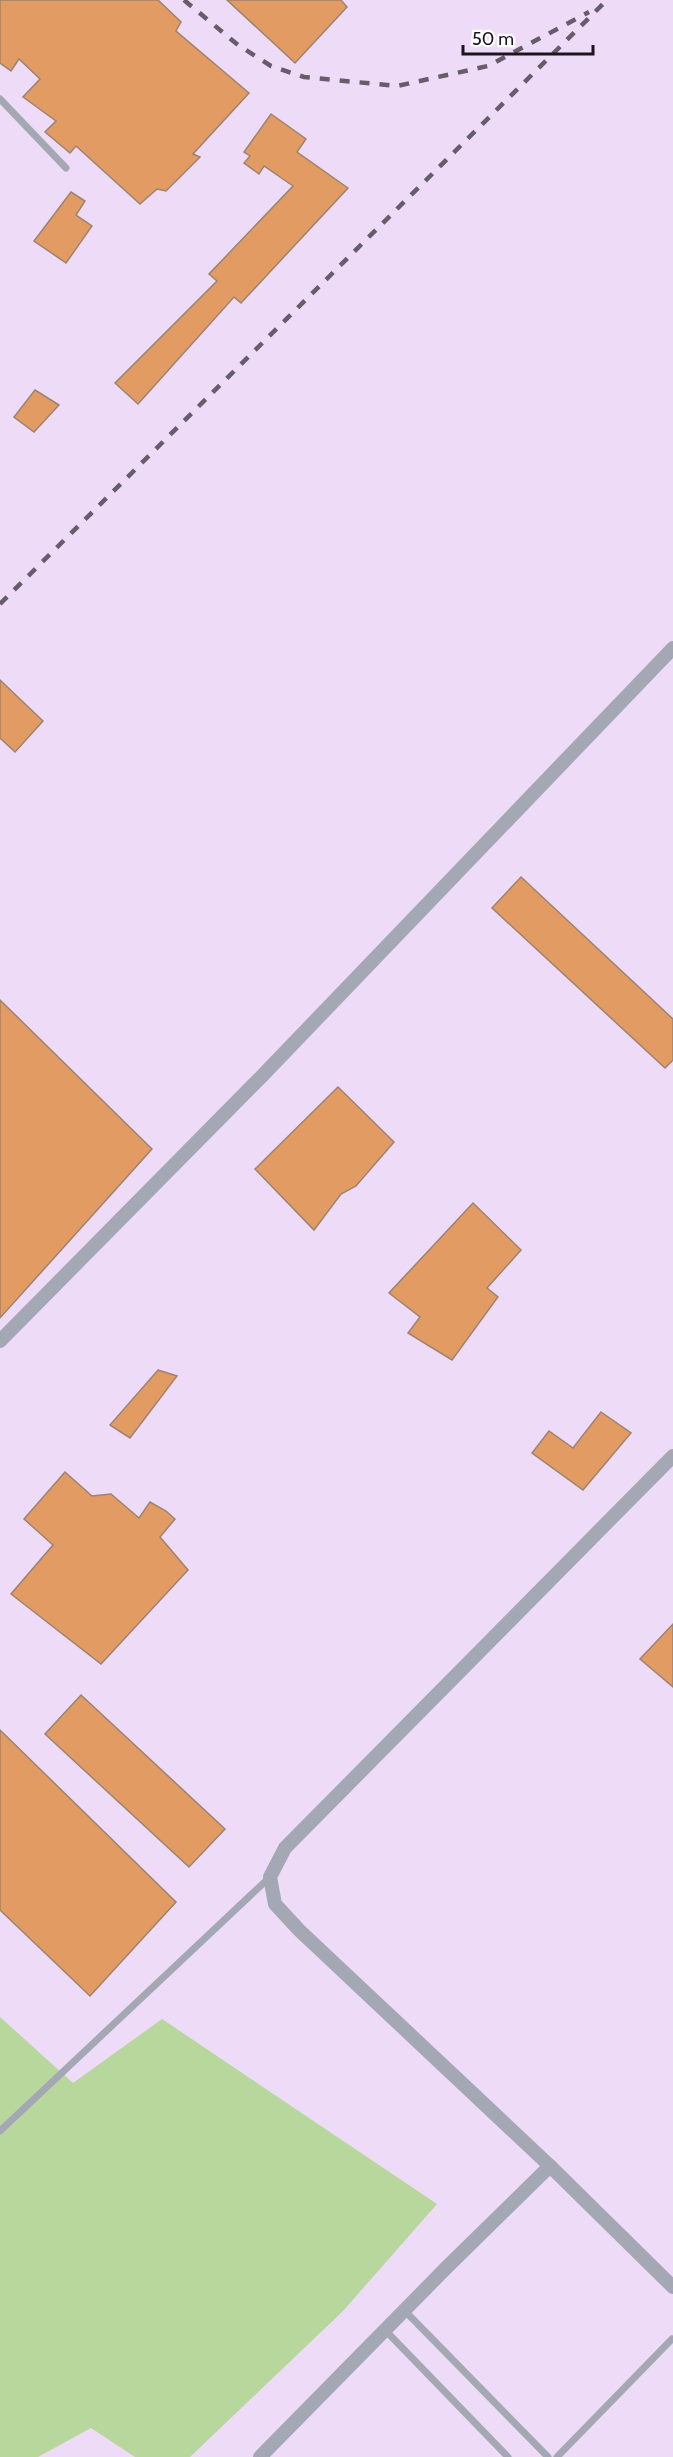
<svg xmlns="http://www.w3.org/2000/svg" width="673" height="2457" font-family="Cabin,sans-serif">
<rect width="100%" height="100%" fill="#eddbf7"/>
<polygon fill="#b7d79c" points="0,2017 73,2083 162,2019 437,2204 343,2311 190,2457 135,2457 91,2428 38,2457 0,2457"/>
<g fill="#e29b62" stroke="#9d8370" stroke-width="1.5">
<polygon points="0,0 158,0 181,22 176,31 249,93 193,154 200,157 166,191 157,189 140,204 76,146 70,153 45,132 56,121 23,97 40,79 19,59 11,71 0,63"/>
<polygon points="227,0 341,0 347,7 295,63"/>
<polygon points="271,114 306,139 297,152 348,188 241,303 234,297 138,404 115,383 217,281 209,274 293,186 264,166 259,174 244,163 250,156 244,152"/>
<polygon points="71,192 85,201 76,215 92,226 66,263 34,241"/>
<polygon points="35,390 59,405 34,432 14,417"/>
<polygon points="0,680 43,721 15,752 0,738"/>
<polygon points="521,877 673,1019 673,1060 665,1068 492,908"/>
<polygon points="0,1000 152,1149 0,1318"/>
<polygon points="338,1087 394,1142 356,1186 341,1194 314,1230 255,1169"/>
<polygon points="473,1203 521,1250 487,1288 498,1297 452,1360 408,1333 420,1317 389,1293"/>
<polygon points="158,1370 177,1376 130,1438 110,1425"/>
<polygon points="601,1412 631,1433 583,1490 532,1453 549,1431 573,1448"/>
<polygon points="65,1472 92,1496 111,1494 139,1518 150,1502 166,1511 175,1519 160,1537 188,1570 101,1664 11,1594 53,1545 24,1519"/>
<polygon points="673,1624 673,1687 640,1659"/>
<polygon points="81,1695 225,1829 189,1867 45,1734"/>
<polygon points="0,1730 176,1902 90,1996 0,1910"/>
</g>
<g fill="none" stroke-linecap="round" stroke-linejoin="round">
<g stroke="#a3a8b4" stroke-width="7">
<polyline points="0,99 66,168"/>
<polyline points="0,2131 270,1877"/>
<polyline points="404,2310 548,2457"/>
<polyline points="385,2330 508,2457"/>
<polyline points="557,2457 672,2339"/>
</g>
<g stroke="#a3a8b4" stroke-width="14">
<polyline points="0,1341 263,1075 673,648"/>
<polyline points="673,1456 285,1848 270,1877 275,1904 299,1930 550,2166 673,2287"/>
<polyline points="260,2457 447,2267 550,2166"/>
</g>
<g stroke="#665c6c" stroke-width="4.5" stroke-dasharray="10 10" stroke-linecap="butt">
<polyline points="184,0 238,45 271,66 304,77 397,86 488,66 589,12"/>
<polyline points="0,604 607,0"/>
</g>
</g>
<path d="M463 45v9h130v-9" fill="none" stroke="#1b151e" stroke-width="3"/>
<text x="472" y="45" font-size="18" fill="#1b151e" stroke="#ffffff" stroke-width="4.5" paint-order="stroke">50 m</text>
</svg>
